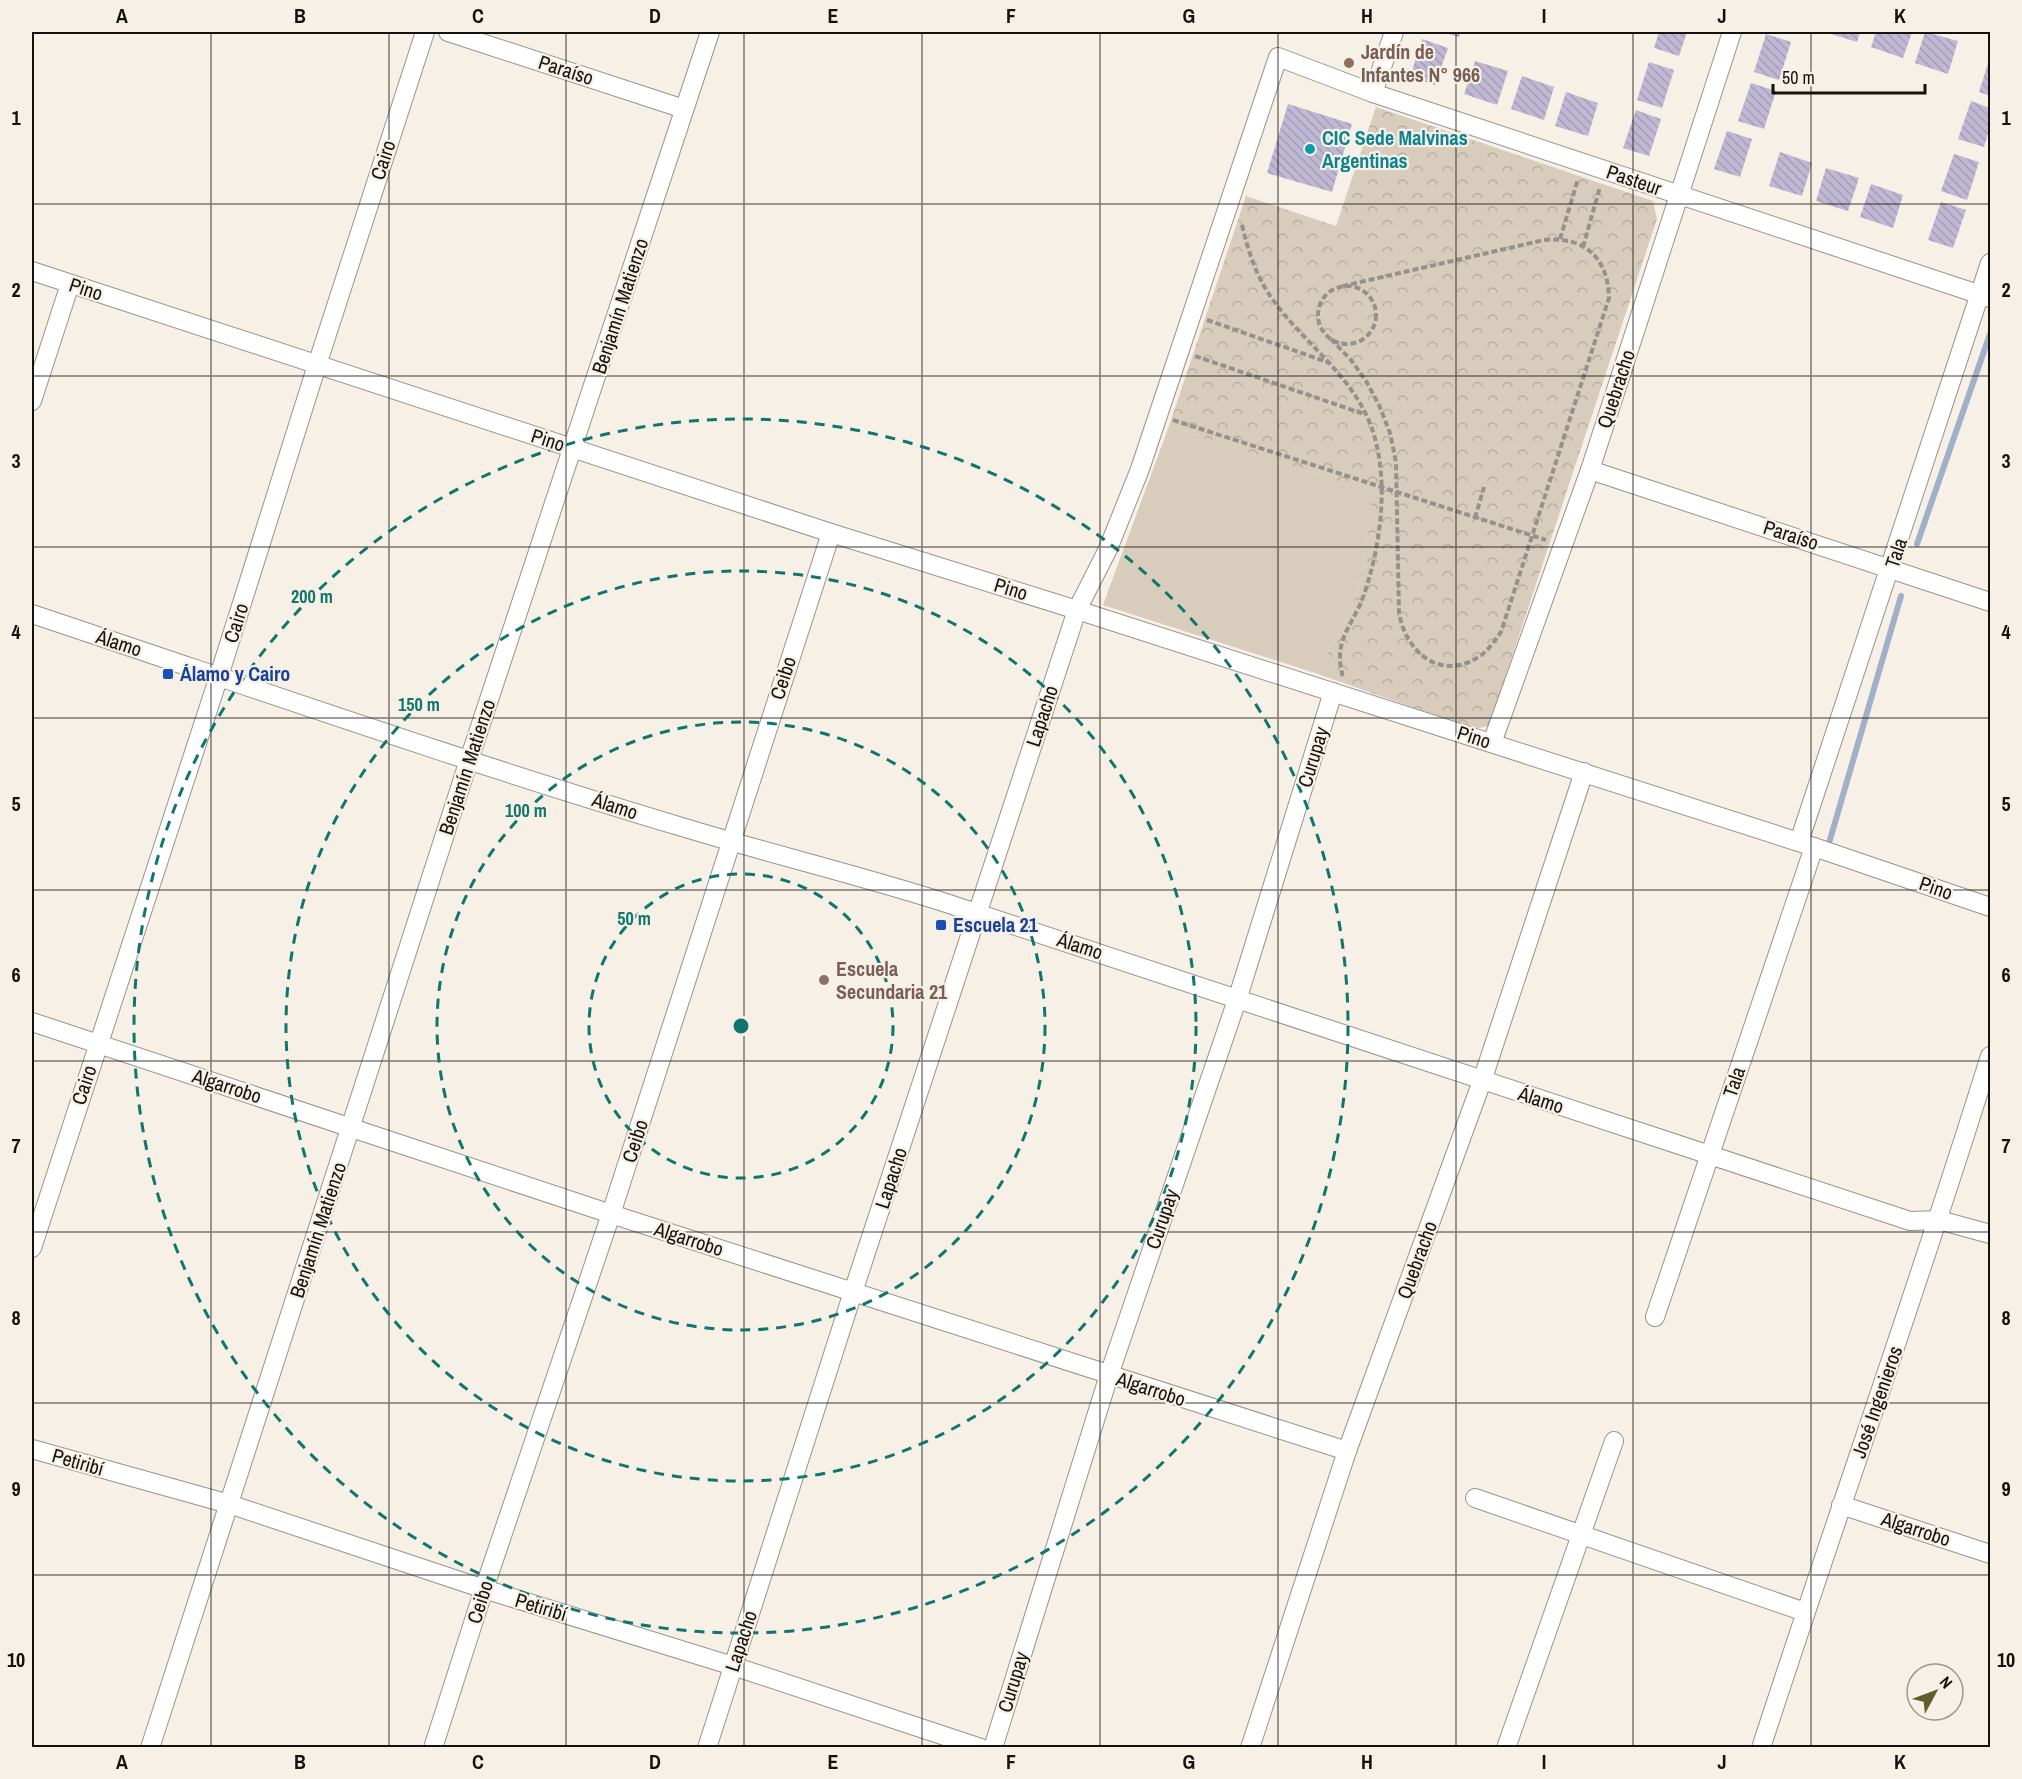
<svg xmlns="http://www.w3.org/2000/svg" width="2022" height="1779" font-family="'Archivo Narrow',sans-serif">
<defs>
<pattern id="park-crowns" width="20" height="18" patternUnits="userSpaceOnUse" patternTransform="scale(1.5)"><rect width="20" height="18" fill="#d8ccbd"/><path d="M2 6a3 3 0 1 1 6 0M12 15a3 3 0 1 1 6 0" fill="none" stroke="#b8aea1"/></pattern>
<pattern id="building-back-hatch" width="6" height="6" patternUnits="userSpaceOnUse" patternTransform="scale(1.5)"><rect width="6" height="6" fill="#bfb8d4"/><path d="M-1 5l2 2M0 0l6 6M5-1l2 2" fill="none" stroke="#a39db5"/></pattern>
</defs>
<rect width="100%" height="100%" fill="#f7f0e7"/>
<path fill="#d8ccbd" d="M 1169,426 L 1373,493 C 1369,536 1365,580 1346,620 C 1337,638 1325,656 1315,673 L 1103,605 Z"/>
<path fill="url(#park-crowns)" d="M 1376,107 L 1653,201 L 1657,219 L 1489,726 L 1474,729 L 1315,673 C 1325,656 1337,638 1346,620 C 1365,580 1369,536 1372,493 L 1169,426 L 1246,196 L 1336,226 Z"/>
<g fill="none" stroke-linecap="round" stroke-linejoin="round">
<g stroke="#a0b0c9" stroke-width="6">
<polyline points="1917,544 1990,334"/>
<polyline points="1829,843 1901,596"/>
</g>
</g>
<g fill="url(#building-back-hatch)">
<polygon points="1442,32 1461,32 1459,37"/>
<polygon points="1659,32 1687,32 1679,56 1654,48"/>
<polygon points="1825,32 1860,32 1857,42"/>
<polygon points="1876,32 1912,32 1903,58 1871,47"/>
<polygon points="1925,32 1958,41 1948,74 1915,63"/>
<polygon points="1766,34 1791,42 1779,80 1754,72"/>
<polygon points="1422,39 1448,48 1435,85 1410,77"/>
<polygon points="1990,57 1990,96 1979,92"/>
<polygon points="1475,61 1508,71 1497,105 1464,94"/>
<polygon points="1649,62 1674,70 1662,108 1637,100"/>
<polygon points="1522,76 1554,87 1544,120 1511,109"/>
<polygon points="1751,83 1776,91 1764,129 1738,121"/>
<polygon points="1566,92 1598,103 1588,136 1555,126"/>
<polygon points="1971,101 1990,108 1990,127 1984,147 1958,139"/>
<polygon points="1288,104 1352,124 1332,192 1267,173"/>
<polygon points="1636,110 1661,119 1649,156 1623,148"/>
<polygon points="1727,131 1752,139 1740,177 1714,169"/>
<polygon points="1780,152 1812,163 1802,196 1769,186"/>
<polygon points="1954,154 1979,162 1967,200 1941,191"/>
<polygon points="1826,168 1859,178 1848,211 1816,201"/>
<polygon points="1871,184 1903,195 1893,228 1860,217"/>
<polygon points="1941,202 1966,210 1953,248 1928,240"/>
</g>
<g fill="none" stroke-linecap="round" stroke-linejoin="round">
<defs>
<g id="street">
<polyline points="448,32 684,109"/>
<polyline points="1373,93 1394,32"/>
<polyline points="32,271 831,533 1077,610 1814,847 1990,907"/>
<polyline points="32,401 70,284"/>
<polyline points="1590,470 1990,602"/>
<path d="M 32,614 C 248,686 464,762 682,827 C 767,853 855,874 940,901 C 1264,1005 1586,1116 1910,1221 L 1939,1220 L 1990,1234"/>
<polyline points="1492,743 1590,470 1732,32"/>
<polyline points="1799,842 1990,263"/>
<polyline points="32,1022 611,1214 1347,1451"/>
<polyline points="32,1248 219,676 317,365 425,32"/>
<polyline points="1655,1317 1814,847"/>
<polyline points="32,1449 229,1504 484,1589 733,1666 981,1748"/>
<polyline points="1475,1498 1805,1612"/>
<polyline points="1841,1505 1990,1554"/>
<polyline points="150,1748 469,760 710,32"/>
<polyline points="433,1748 484,1589 611,1214 831,533"/>
<polyline points="707,1748 853,1292 1077,610 1108,549 1140,469 1278,57 1373,93 1990,298"/>
<polyline points="993,1748 1109,1375 1238,997 1333,692"/>
<polyline points="1250,1748 1347,1451 1482,1081 1584,772"/>
<polyline points="1506,1748 1614,1441"/>
<path d="M 1761,1748 C 1836,1517 1918,1288 1990,1056"/>
</g>
</defs>
<use href="#street" stroke="#9a938b" stroke-width="20"/>
<g stroke="#96918b" stroke-width="4" stroke-dasharray="6 3" stroke-linecap="butt">
<path d="M 1242,225 C 1248,250 1256,276 1271,297 C 1303,344 1357,377 1374,435 C 1387,478 1382,532 1370,575 C 1367,586 1363,599 1358,609 C 1344,636 1335,646 1343,678"/>
<polyline points="1560,239 1578,179"/>
<polyline points="1583,247 1600,187"/>
<circle cx="1347" cy="315" r="29"/>
<polyline points="1207,320 1330,363"/>
<path d="M 1331,339 L 1351,360 L 1366,381 L 1379,405 L 1390,433 L 1396,462 L 1399,613 C 1406,653 1441,682 1480,656 C 1489,650 1495,640 1501,632 L 1609,298 C 1608,258 1585,236 1544,240 L 1343,286"/>
<polyline points="1195,356 1364,414"/>
<polyline points="1173,420 1546,540"/>
<polyline points="1475,518 1484,487"/>
</g>
<use href="#street" stroke="#fff" stroke-width="18"/>
</g>
<path fill="none" stroke="#14120f" stroke-width="1.5" stroke-opacity="0.55" d="M 211,32 L 211,1748M 389,32 L 389,1748M 566,32 L 566,1748M 744,32 L 744,1748M 922,32 L 922,1748M 1100,32 L 1100,1748M 1278,32 L 1278,1748M 1456,32 L 1456,1748M 1633,32 L 1633,1748M 1811,32 L 1811,1748M 32,204 L 1990,204M 32,376 L 1990,376M 32,547 L 1990,547M 32,718 L 1990,718M 32,890 L 1990,890M 32,1061 L 1990,1061M 32,1232 L 1990,1232M 32,1403 L 1990,1403M 32,1575 L 1990,1575"/>
<g fill="none" stroke="#0f766e" stroke-width="3" stroke-dasharray="10 8">
<circle cx="741" cy="1026" r="152"/>
<circle cx="741" cy="1026" r="304"/>
<circle cx="741" cy="1026" r="455"/>
<circle cx="741" cy="1026" r="607"/>
</g>
<g fill="#8d6e63" stroke="#f7f0e7" stroke-width="2">
<circle cx="1349" cy="63" r="6"/>
<circle cx="824" cy="980" r="6"/>
</g>
<circle fill="#0f9aa8" stroke="#f7f0e7" stroke-width="2" cx="1310" cy="149" r="6"/>
<g fill="#1a4fb4" stroke="#f7f0e7" stroke-width="2">
<rect x="162" y="668" width="12" height="12" rx="3"/>
<rect x="935" y="919" width="12" height="12" rx="3"/>
</g>
<g text-anchor="middle" stroke-width="4.5" stroke-linejoin="round" paint-order="stroke">
<g font-size="20" font-weight="bold" fill="#785e54" stroke="#f7f0e7" text-anchor="start">
<text x="1361" y="59">Jardín de<tspan x="1361" dy="23">Infantes N° 966</tspan></text>
<text x="836" y="976">Escuela<tspan x="836" dy="23">Secundaria 21</tspan></text>
</g>
<g font-size="20" fill="#14120f" stroke="#f7f0e7">
<text transform="translate(566 70) rotate(18)" y="7">Paraíso</text>
<text transform="translate(383 160) rotate(-72)" y="7">Cairo</text>
<text transform="translate(1634 180) rotate(19)" y="7">Pasteur</text>
<text transform="translate(86 289) rotate(18)" y="7">Pino</text>
<text transform="translate(620 306) rotate(-72)" y="7">Benjamín Matienzo</text>
<text transform="translate(1616 389) rotate(-72)" y="7">Quebracho</text>
<text transform="translate(548 440) rotate(18)" y="7">Pino</text>
<text transform="translate(1791 535) rotate(18)" y="7">Paraíso</text>
<text transform="translate(1896 553) rotate(-72)" y="7">Tala</text>
<text transform="translate(1011 589) rotate(17)" y="7">Pino</text>
<text transform="translate(236 623) rotate(-73)" y="7">Cairo</text>
<text transform="translate(119 643) rotate(18)" y="7">Álamo</text>
<text transform="translate(783 678) rotate(-72)" y="7">Ceibo</text>
<text transform="translate(1042 716) rotate(-72)" y="7">Lapacho</text>
<text transform="translate(1474 737) rotate(18)" y="7">Pino</text>
<text transform="translate(1313 757) rotate(-73)" y="7">Curupay</text>
<text transform="translate(467 767) rotate(-72)" y="7">Benjamín Matienzo</text>
<text transform="translate(615 806) rotate(18)" y="7">Álamo</text>
<text transform="translate(1936 888) rotate(19)" y="7">Pino</text>
<text transform="translate(1080 946) rotate(18)" y="7">Álamo</text>
<text transform="translate(1734 1082) rotate(-71)" y="7">Tala</text>
<text transform="translate(84 1085) rotate(-72)" y="7">Cairo</text>
<text transform="translate(227 1086) rotate(18)" y="7">Algarrobo</text>
<text transform="translate(1541 1100) rotate(18)" y="7">Álamo</text>
<text transform="translate(635 1141) rotate(-72)" y="7">Ceibo</text>
<text transform="translate(891 1178) rotate(-72)" y="7">Lapacho</text>
<text transform="translate(1162 1219) rotate(-71)" y="7">Curupay</text>
<text transform="translate(318 1230) rotate(-72)" y="7">Benjamín Matienzo</text>
<text transform="translate(689 1239) rotate(18)" y="7">Algarrobo</text>
<text transform="translate(1417 1260) rotate(-70)" y="7">Quebracho</text>
<text transform="translate(1151 1389) rotate(18)" y="7">Algarrobo</text>
<text transform="translate(1877 1402) rotate(-71)" y="7">José Ingenieros</text>
<text transform="translate(78 1462) rotate(16)" y="7">Petiribí</text>
<text transform="translate(1916 1529) rotate(18)" y="7">Algarrobo</text>
<text transform="translate(480 1602) rotate(-72)" y="7">Ceibo</text>
<text transform="translate(541 1607) rotate(17)" y="7">Petiribí</text>
<text transform="translate(741 1641) rotate(-72)" y="7">Lapacho</text>
<text transform="translate(1013 1682) rotate(-73)" y="7">Curupay</text>
</g>
<g font-size="20" font-weight="bold" fill="#0d838f" stroke="#f7f0e7" text-anchor="start">
<text x="1322" y="145">CIC Sede Malvinas<tspan x="1322" dy="23">Argentinas</tspan></text>
</g>
<g font-size="20" font-weight="bold" fill="#164399" stroke="#f7f0e7" text-anchor="start">
<text x="180" y="681">Álamo y Cairo</text>
<text x="953" y="932">Escuela 21</text>
</g>
</g>
<circle cx="741" cy="1026" r="9" fill="#0f766e" stroke="#f7f0e7" stroke-width="3"/>
<g font-size="18" text-anchor="middle" font-weight="bold" fill="#0f766e" stroke="#f7f0e7" stroke-width="4.5" stroke-linejoin="round" paint-order="stroke">
<text x="312" y="603">200 m</text>
<text x="419" y="711">150 m</text>
<text x="526" y="817">100 m</text>
<text x="634" y="925">50 m</text>
</g>
<rect width="2022" height="1779" fill="none" stroke="#f7f0e7" stroke-width="66"/>
<g transform="translate(1935 1692) rotate(49)"><circle r="28" fill="#f7f0e7" stroke="#9c9791" stroke-width="1.5"/>
<path d="M0-4.5L10 22L0 15L-10 22Z" fill="#615e2b"/>
<text y="-9" font-size="16" font-weight="bold" text-anchor="middle" fill="#14120f">N</text>
</g>
<path d="M1773 84v9h152v-9" fill="none" stroke="#14120f" stroke-width="3"/>
<text x="1782" y="84" font-size="18" fill="#14120f" stroke="#f7f0e7" stroke-width="4.5" paint-order="stroke">50 m</text>
<rect x="33" y="33" width="1956" height="1713" fill="none" stroke="#14120f" stroke-width="2"/>
<g font-size="20" text-anchor="middle" font-weight="bold" fill="#14120f">
<text x="122" y="23">A</text>
<text x="300" y="23">B</text>
<text x="478" y="23">C</text>
<text x="655" y="23">D</text>
<text x="833" y="23">E</text>
<text x="1011" y="23">F</text>
<text x="1189" y="23">G</text>
<text x="1367" y="23">H</text>
<text x="1544" y="23">I</text>
<text x="1722" y="23">J</text>
<text x="1900" y="23">K</text>
<text x="16" y="125">1</text>
<text x="2006" y="125">1</text>
<text x="16" y="297">2</text>
<text x="2006" y="297">2</text>
<text x="16" y="468">3</text>
<text x="2006" y="468">3</text>
<text x="16" y="639">4</text>
<text x="2006" y="639">4</text>
<text x="16" y="811">5</text>
<text x="2006" y="811">5</text>
<text x="16" y="982">6</text>
<text x="2006" y="982">6</text>
<text x="16" y="1153">7</text>
<text x="2006" y="1153">7</text>
<text x="16" y="1325">8</text>
<text x="2006" y="1325">8</text>
<text x="16" y="1496">9</text>
<text x="2006" y="1496">9</text>
<text x="16" y="1667">10</text>
<text x="2006" y="1667">10</text>
<text x="122" y="1769">A</text>
<text x="300" y="1769">B</text>
<text x="478" y="1769">C</text>
<text x="655" y="1769">D</text>
<text x="833" y="1769">E</text>
<text x="1011" y="1769">F</text>
<text x="1189" y="1769">G</text>
<text x="1367" y="1769">H</text>
<text x="1544" y="1769">I</text>
<text x="1722" y="1769">J</text>
<text x="1900" y="1769">K</text>
</g>
</svg>
